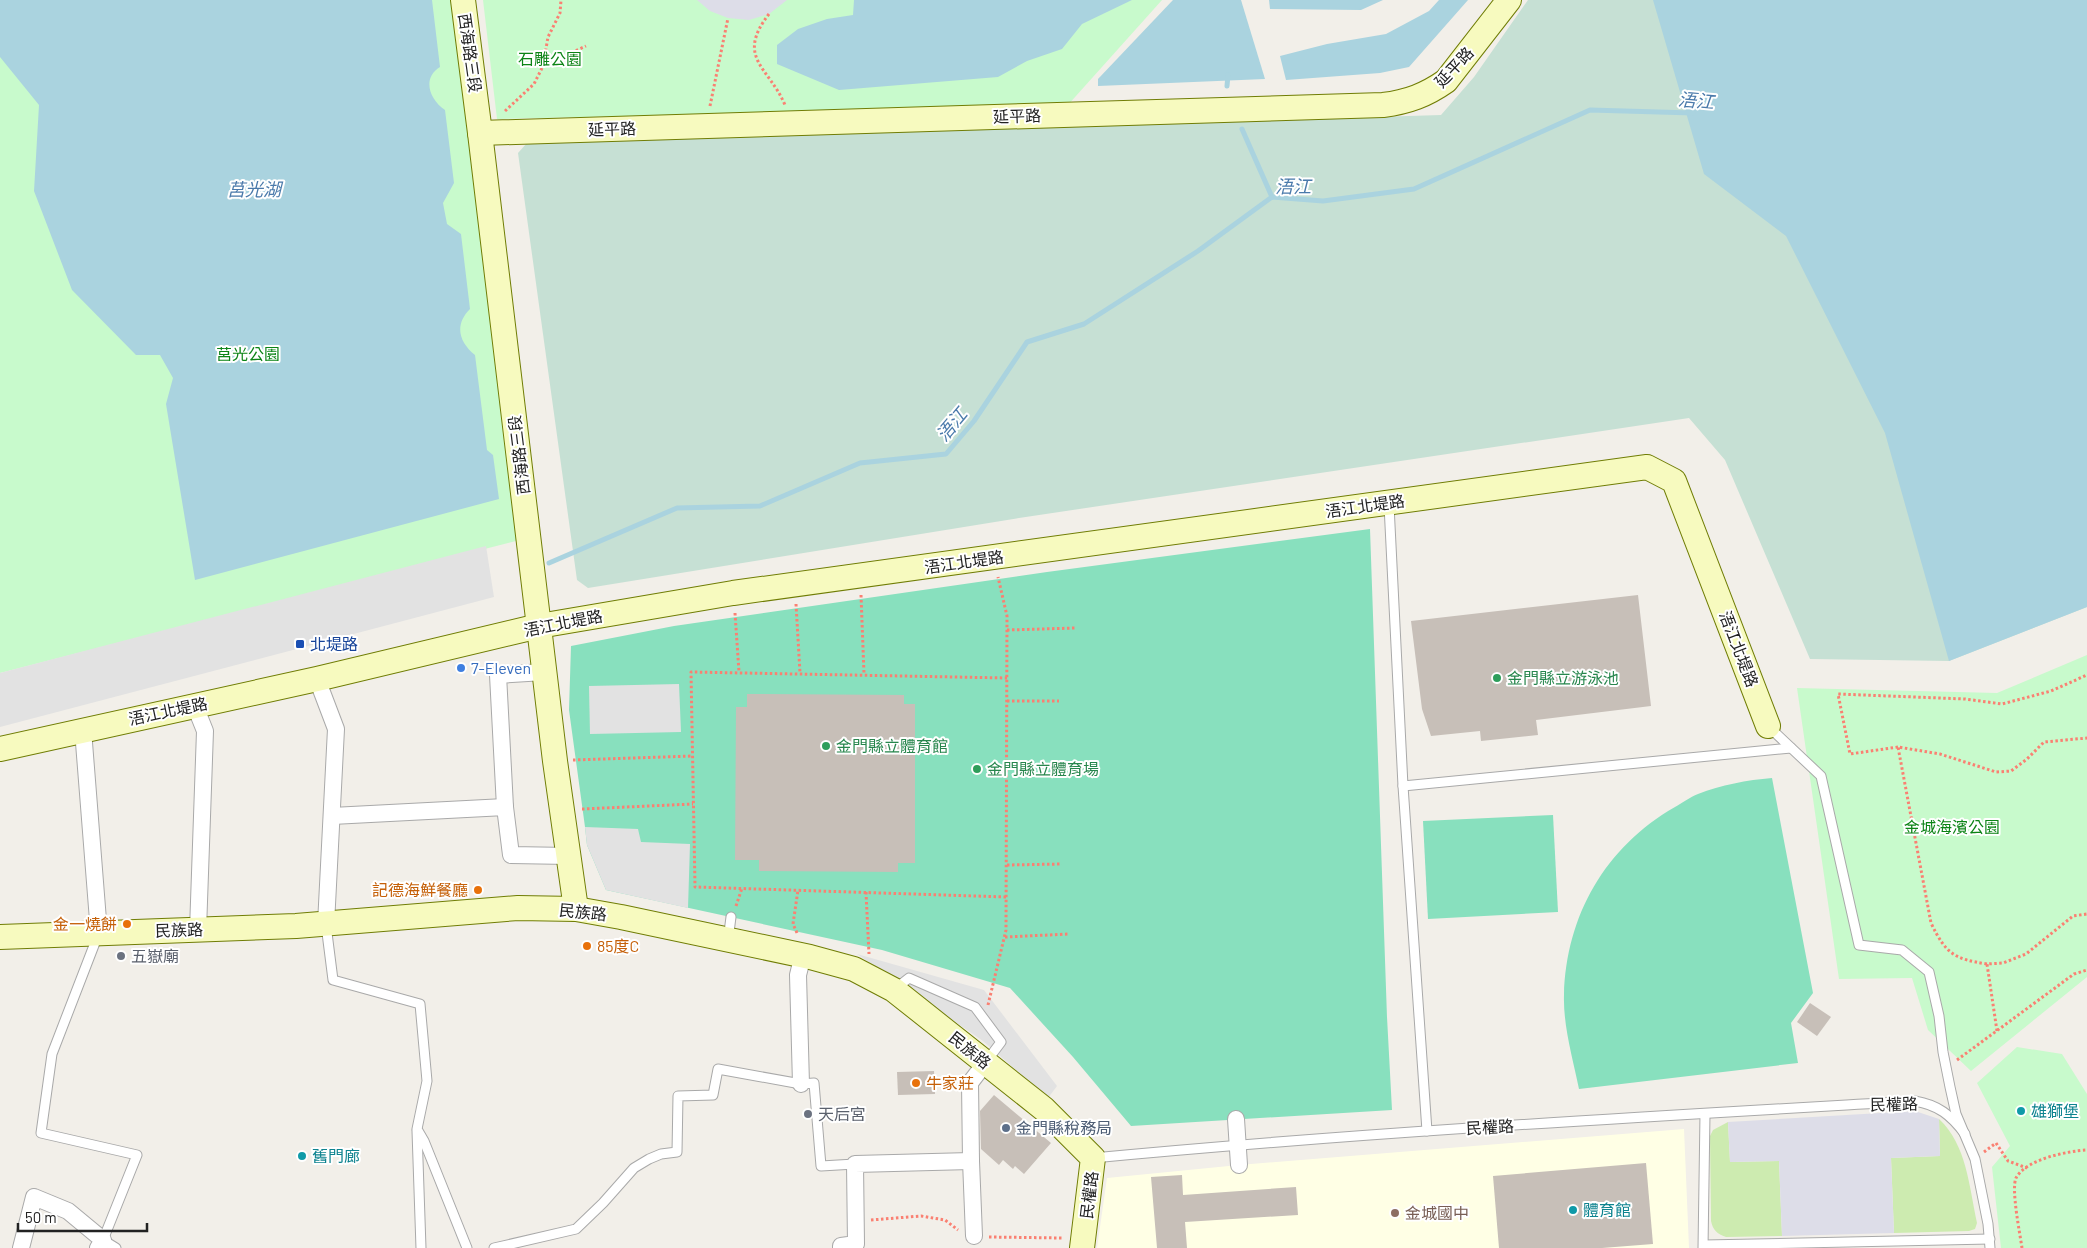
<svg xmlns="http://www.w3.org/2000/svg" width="2087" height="1248" font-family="Barlow,'Noto Sans TC',sans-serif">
<rect width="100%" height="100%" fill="#f2efe9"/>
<polygon fill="#ffffe5" points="1684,1129 1689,1248 1097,1248 1107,1178 1239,1165"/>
<g fill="#cdebb0">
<path d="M 1939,1119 C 1967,1145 1969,1187 1977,1223 L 1975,1229 L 1969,1231 L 1894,1233 L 1891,1158 L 1940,1156 Z"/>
<path d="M 1728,1122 L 1730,1162 L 1779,1161 L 1782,1236 L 1726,1237 C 1717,1234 1713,1230 1711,1221 L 1710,1136 L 1713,1130 Z"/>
</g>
<polygon fill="#c6e0d4" points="1528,0 2087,0 2087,607 1949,661 1810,659 1725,460 1689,418 1019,518 588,588 577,580 518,153 527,143 1441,115 1474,77"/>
<g fill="#c8facc">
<polygon points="0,0 455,0 520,540 0,673"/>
<polygon points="483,0 1162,0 1067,106 497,119"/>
<polygon points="2087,655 2087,977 1971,1071 1928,1030 1912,978 1839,979 1797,688 1997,693"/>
<polygon points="2017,1047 2062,1054 2087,1094 2087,1248 2001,1248 1992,1167 2010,1146 1977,1083"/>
</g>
<g fill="#88e0be">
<polygon points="1370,529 1387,1017 1392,1110 1131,1126 1073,1057 1010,988 882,950 606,890 587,845 585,827 569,710 571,646 674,626 1047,572"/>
<path d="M 1772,778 L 1813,993 L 1791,1023 L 1798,1063 L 1579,1089 C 1573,1059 1563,1026 1564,995 C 1566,916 1605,847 1675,807 C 1682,803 1690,797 1698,794 C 1721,785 1747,780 1772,778 Z"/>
<polygon points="1553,815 1558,912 1428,919 1423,821"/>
</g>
<g fill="#e2e2e2">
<polygon points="486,546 494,597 0,727 0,673"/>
<polygon points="679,684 681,732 590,734 589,686"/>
<polygon points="585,827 638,829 641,842 690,844 688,908 606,890 587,845"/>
<polygon points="857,954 984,990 1057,1086 1048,1098 983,1041"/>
</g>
<g fill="#dddde8">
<polygon points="697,0 787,0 769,14 749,20 728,18 710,11"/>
<polygon points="1915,1111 1939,1119 1940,1156 1891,1158 1894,1233 1782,1236 1779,1161 1730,1162 1728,1122"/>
</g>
<g fill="#aad3df">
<path d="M 0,0 L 432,0 L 440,67 C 422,78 429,99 445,110 L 454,183 L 443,203 L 447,224 L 461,234 L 470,309 C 454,325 459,342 475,355 L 487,450 L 493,455 L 499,499 L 195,580 L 166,404 L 173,378 L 160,355 L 136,355 L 72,290 L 34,191 L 39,105 L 0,57 Z"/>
<polygon points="854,0 1132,0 1082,24 1062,49 1027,61 998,77 839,90 777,64 777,45 798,29 827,19 853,15"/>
<polygon points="1173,0 1241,0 1265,79 1098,86 1098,79"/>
<polygon points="1269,0 1383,0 1361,10 1270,9"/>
<polygon points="1439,0 1468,0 1409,67 1380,73 1286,80 1280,56 1327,44 1386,34 1429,11"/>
<polygon points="1653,0 2087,0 2087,607 1949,661 1885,433 1786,236 1704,174"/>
</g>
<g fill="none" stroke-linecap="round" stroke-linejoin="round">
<g stroke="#aad3df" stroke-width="5">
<polyline points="1227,86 1228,75"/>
<polyline points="1242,129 1272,197"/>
<polyline points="549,563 677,508 760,506 860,463 946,454 974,421 1027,342 1084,324 1198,251 1272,197 1323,201 1414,189 1590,110 1693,113"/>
</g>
</g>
<g fill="#c7bfb8">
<polygon points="1638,595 1651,706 1536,720 1538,735 1481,741 1480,731 1431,736 1422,709 1411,621"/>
<polygon points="747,694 904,695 904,704 915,704 915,863 898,863 898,872 759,871 759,860 735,860 736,707 747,707"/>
<polygon points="1810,1003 1831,1017 1817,1036 1797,1022"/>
<polygon points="934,1071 935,1094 898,1095 897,1072"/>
<polygon points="994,1095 1051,1143 1024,1174 1015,1166 1013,1169 1003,1160 999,1165 981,1149 980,1111"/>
<polygon points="1646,1163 1653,1244 1602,1248 1499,1248 1493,1176"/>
<polygon points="1182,1175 1183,1195 1296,1187 1298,1215 1185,1222 1187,1248 1157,1248 1151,1177"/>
</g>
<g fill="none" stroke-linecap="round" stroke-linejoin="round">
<defs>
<g id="lane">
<polyline points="1389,505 1403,786 1427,1131"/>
<polyline points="1769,727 1821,776 1859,945 1902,950 1929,972 1939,1016 1943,1052 1950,1087 1956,1114 1975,1159 1988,1224 1990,1248"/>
<polyline points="1403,786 1791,748"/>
<polyline points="326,925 333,980 420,1004 427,1081 417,1129 424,1141 467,1248"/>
<polyline points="98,935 52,1054 41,1133 137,1155 103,1240 116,1248"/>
<polyline points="728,940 731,917"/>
<polyline points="895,989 909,978 975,1007 1001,1042 986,1062"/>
<polyline points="417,1131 421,1248"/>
<path d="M 1093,1158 C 1367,1132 1641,1117 1915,1101 C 1938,1105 1951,1115 1965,1134"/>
<polyline points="1704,1245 1990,1239"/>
<polyline points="494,1248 576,1229 603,1203 634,1168 649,1159 661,1154 677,1152 678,1096 713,1095 718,1069 801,1084 814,1083 821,1166 855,1164"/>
<polyline points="1703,1248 1705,1114"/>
</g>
<g id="street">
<polyline points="317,679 336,729 326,924"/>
<polyline points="195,706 205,731 198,930"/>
<polyline points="83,730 99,933"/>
<polyline points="505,807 498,675 544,672"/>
<polyline points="332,816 505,807 511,855 569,856"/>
<polyline points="801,1084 798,975 803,955"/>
<polyline points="1236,1119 1239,1165"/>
<polyline points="971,1161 974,1236"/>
<polyline points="21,1248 34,1197 68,1211 103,1240 98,1248"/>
<polyline points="841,1248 841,1246 856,1244 855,1164 971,1161 970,1083 986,1062"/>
</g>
<g id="secondary">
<polyline points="463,0 480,133 555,761 576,909"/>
<path d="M 480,133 L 1383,105 C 1408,102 1426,95 1446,81 L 1509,0"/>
<polyline points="0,749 317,679 539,626 733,593 1647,467 1674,481 1768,726"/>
<polyline points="0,937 296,926 518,908 576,909 621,917 810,957 854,969 894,990 1044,1109 1093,1158 1082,1248"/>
</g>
</defs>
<use href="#lane" stroke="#a9a9a9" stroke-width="11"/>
<use href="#street" stroke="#a9a9a9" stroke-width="18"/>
<use href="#secondary" stroke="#707d05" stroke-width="26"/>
<g stroke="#fa8072" stroke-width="3" stroke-dasharray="2.5 2.5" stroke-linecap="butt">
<path d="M 769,14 C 735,58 769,67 785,105"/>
<polyline points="544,65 586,46"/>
<polyline points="710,106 728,18"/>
<polyline points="505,111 534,84 543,66 548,37 560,13 561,0"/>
<polyline points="861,595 864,674"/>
<polyline points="796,604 800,673"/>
<polyline points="735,613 739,672"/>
<polyline points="1007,630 1076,628"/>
<polyline points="1007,701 1059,701"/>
<polyline points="1898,747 1850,754 1838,694 1965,699 2002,704 2051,691 2087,675"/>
<polyline points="573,760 692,756"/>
<polyline points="582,809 693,804"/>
<polyline points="1007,865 1062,864"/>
<polyline points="866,892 869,954"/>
<polyline points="1006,897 695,887 691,672 1007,678"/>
<polyline points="736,906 742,888"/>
<polyline points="797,933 793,924 798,890"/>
<polyline points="1005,937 1069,934"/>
<path d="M 1987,964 C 1954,959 1946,954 1931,923 L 1898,747 L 1940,754 L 1996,772 L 2011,771 L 2027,759 L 2044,742 L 2087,738"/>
<polyline points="988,1005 1006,930 1007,616 998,577"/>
<polyline points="1997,1031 1987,964 2003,963 2026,954 2073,916 2087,914"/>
<polyline points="1957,1060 2074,974 2087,970"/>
<polyline points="1984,1152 1996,1143 2008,1161 2027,1168"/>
<polyline points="871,1220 921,1216 945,1220 958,1230"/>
<polyline points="989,1237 1063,1238"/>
<path d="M 2022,1248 C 2020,1234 2011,1189 2016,1178 C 2026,1159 2068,1151 2087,1150"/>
</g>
<use href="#lane" stroke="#fff" stroke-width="9"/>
<use href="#street" stroke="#fff" stroke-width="16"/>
<use href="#secondary" stroke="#f7fabf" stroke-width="24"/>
</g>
<rect fill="#1a4fb4" stroke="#fff" stroke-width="2" x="295" y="639" width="10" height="10" rx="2.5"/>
<circle fill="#3f7fe0" stroke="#fff" stroke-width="2" cx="461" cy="668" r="5"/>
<g fill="#2e9e5b" stroke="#fff" stroke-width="2">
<circle cx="1497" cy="678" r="5"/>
<circle cx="826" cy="746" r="5"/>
<circle cx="977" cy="769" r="5"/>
</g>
<g fill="#e8710a" stroke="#fff" stroke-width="2">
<circle cx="478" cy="890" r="5"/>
<circle cx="127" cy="924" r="5"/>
<circle cx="587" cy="946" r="5"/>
<circle cx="916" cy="1083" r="5"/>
</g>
<g fill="#6b7280" stroke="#fff" stroke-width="2">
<circle cx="121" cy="956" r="5"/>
<circle cx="808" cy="1114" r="5"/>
</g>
<g fill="#0f9aa8" stroke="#fff" stroke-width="2">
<circle cx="2021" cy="1111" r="5"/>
<circle cx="302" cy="1156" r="5"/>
<circle cx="1573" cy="1210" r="5"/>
</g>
<circle fill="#5c6f8a" stroke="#fff" stroke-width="2" cx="1006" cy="1128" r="5"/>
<circle fill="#8d6e63" stroke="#fff" stroke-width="2" cx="1395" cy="1213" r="5"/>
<g text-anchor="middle" stroke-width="4" stroke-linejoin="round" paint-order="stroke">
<g font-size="16" fill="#222" stroke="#fff">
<text transform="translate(470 53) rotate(82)" y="6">西海路三段</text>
<text transform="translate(1454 67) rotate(-47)" y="6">延平路</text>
<text transform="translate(1017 116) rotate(-2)" y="6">延平路</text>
<text transform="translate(612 129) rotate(-2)" y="6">延平路</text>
<text transform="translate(519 455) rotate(-97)" y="6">西海路三段</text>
<text transform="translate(1365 506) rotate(-8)" y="6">浯江北堤路</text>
<text transform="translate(964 562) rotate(-8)" y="6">浯江北堤路</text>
<text transform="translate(563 623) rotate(-11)" y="6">浯江北堤路</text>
<text transform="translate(1739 649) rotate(69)" y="6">浯江北堤路</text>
<text transform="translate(168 711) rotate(-12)" y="6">浯江北堤路</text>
<text transform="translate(583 912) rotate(6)" y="6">民族路</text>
<text transform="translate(179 930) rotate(-2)" y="6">民族路</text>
<text transform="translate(970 1050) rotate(39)" y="6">民族路</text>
<text transform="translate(1894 1104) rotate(-1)" y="6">民權路</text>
<text transform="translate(1490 1127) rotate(-3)" y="6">民權路</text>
<text transform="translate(1089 1195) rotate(-83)" y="6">民權路</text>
</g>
<g font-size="16" fill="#0c8416" stroke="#fff">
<text x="550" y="65">石雕公園</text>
<text x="248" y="360">莒光公園</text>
<text x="1952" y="833">金城海濱公園</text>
</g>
<g font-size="16" fill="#164399" stroke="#fff" text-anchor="start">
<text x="310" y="650">北堤路</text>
</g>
<g font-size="16" fill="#366cbe" stroke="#fff" text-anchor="start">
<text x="471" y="674">7-Eleven</text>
</g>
<g font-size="16" fill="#27864d" stroke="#fff" text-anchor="start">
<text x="1507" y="684">金門縣立游泳池</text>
<text x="836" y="752">金門縣立體育館</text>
<text x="987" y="775">金門縣立體育場</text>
</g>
<g font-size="16" fill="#c56008" stroke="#fff" text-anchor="end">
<text x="468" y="896">記德海鮮餐廳</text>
<text x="117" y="930">金一燒餅</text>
<text x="597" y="952" text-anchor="start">85度C</text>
<text x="926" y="1089" text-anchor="start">牛家莊</text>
</g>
<g font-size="16" fill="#5b616d" stroke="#fff" text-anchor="start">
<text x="131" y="962">五嶽廟</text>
<text x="818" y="1120">天后宮</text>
</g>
<g font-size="16" fill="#0d838f" stroke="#fff" text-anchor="start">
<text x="2031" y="1117">雄獅堡</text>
<text x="312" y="1162">舊門廊</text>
<text x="1583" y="1216">體育館</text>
</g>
<g font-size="16" fill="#4e5e75" stroke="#fff" text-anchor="start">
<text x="1016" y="1134">金門縣稅務局</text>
</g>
<g font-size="16" fill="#785e54" stroke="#fff" text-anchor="start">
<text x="1405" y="1219">金城國中</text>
</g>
<g font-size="18" font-style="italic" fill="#4a7aab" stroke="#fff">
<text transform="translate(1696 101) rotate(5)" y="6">浯江</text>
<text x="1293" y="193">浯江</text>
<text x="254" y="196">莒光湖</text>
<text transform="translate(952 425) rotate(-50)" y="6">浯江</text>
</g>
</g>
<path d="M18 1223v8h129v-8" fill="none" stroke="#222222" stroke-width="2.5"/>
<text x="25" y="1223" font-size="15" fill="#222222" stroke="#ffffff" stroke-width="4" paint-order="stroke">50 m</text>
</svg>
